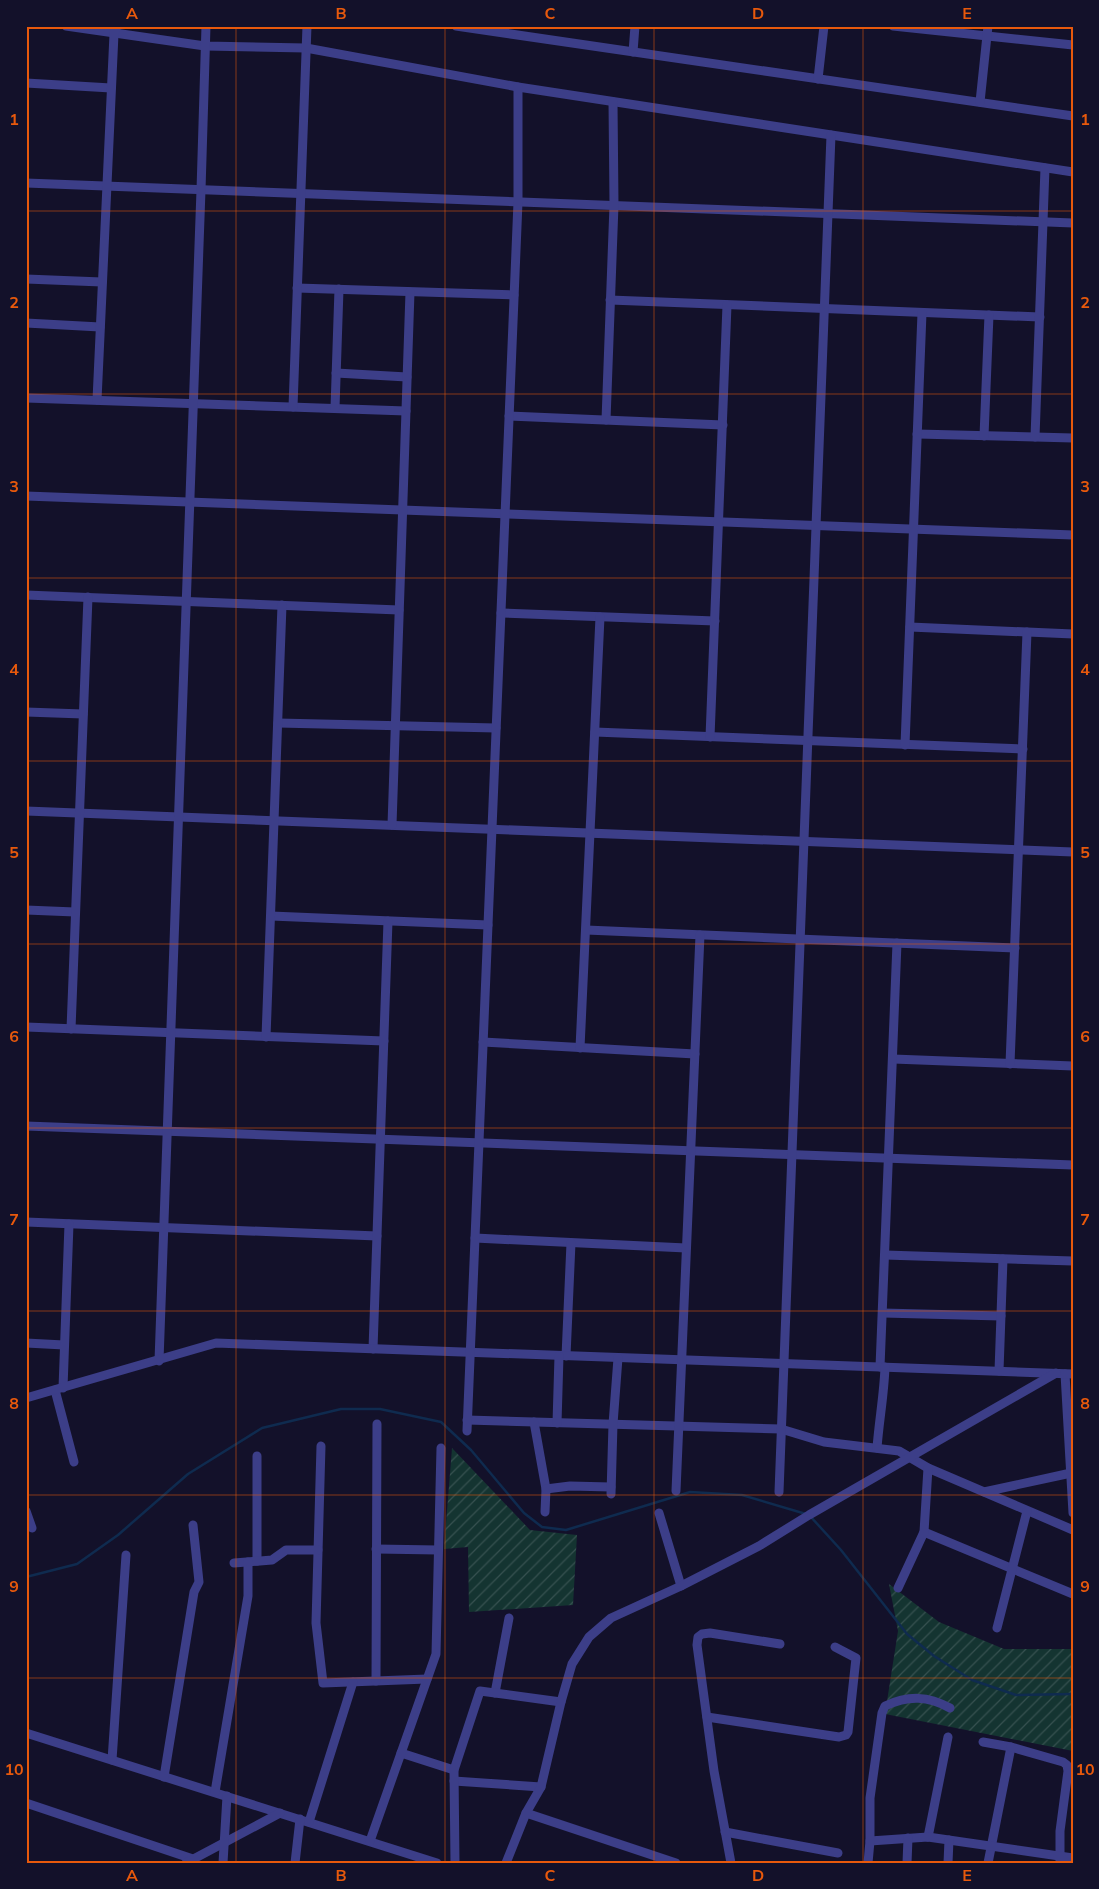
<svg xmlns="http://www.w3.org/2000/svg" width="1099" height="1889" font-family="Mulish,sans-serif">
<defs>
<pattern id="garden-furrows" width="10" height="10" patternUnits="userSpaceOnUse" patternTransform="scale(1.25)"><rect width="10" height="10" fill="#143431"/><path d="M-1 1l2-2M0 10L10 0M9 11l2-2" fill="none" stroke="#365150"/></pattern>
</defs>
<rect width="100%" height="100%" fill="#13112a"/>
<g fill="url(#garden-furrows)">
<polygon points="452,1448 530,1530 577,1535 573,1605 469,1612 468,1547 444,1549"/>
<polygon points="889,1584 939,1622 1004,1649 1073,1649 1073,1751 885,1714 898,1631"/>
</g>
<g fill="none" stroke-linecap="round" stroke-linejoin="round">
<g stroke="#0f2b4f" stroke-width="2.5">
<polyline points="810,1516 841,1550 907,1634 934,1656 972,1680 1016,1695 1073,1694"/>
<polyline points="26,1577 77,1564 118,1535 188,1474 262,1428 341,1409 380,1409 441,1422 471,1450 524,1513 542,1527 566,1530 690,1492 742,1495 806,1514"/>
</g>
<g stroke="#3c3e88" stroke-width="9">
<polyline points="66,26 205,46 306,48 518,87 1073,172"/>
<polyline points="456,26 1073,116"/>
<polyline points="893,26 1073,45"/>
<polyline points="633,52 635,26"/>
<polyline points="818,79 824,26"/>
<polyline points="26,83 111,88"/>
<polyline points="980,102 988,26"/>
<polyline points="26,183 1073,223"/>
<polyline points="26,279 102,282"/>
<polyline points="297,288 514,295"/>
<polyline points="610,300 1040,317"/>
<polyline points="26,323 100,327"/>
<polyline points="336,373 407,377"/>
<polyline points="26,398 406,411"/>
<polyline points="97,400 114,34 117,26"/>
<polyline points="293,407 307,26"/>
<polyline points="335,408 339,289"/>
<polyline points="509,416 723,425"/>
<polyline points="606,420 614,205 613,102"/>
<polyline points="917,434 1073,438"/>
<polyline points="984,436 989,315"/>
<polyline points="1035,437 1045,168"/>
<polyline points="26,496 1073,535"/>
<polyline points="26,595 399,610"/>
<polyline points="501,613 715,621"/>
<polyline points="910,627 1073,634"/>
<polyline points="26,712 83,714"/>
<polyline points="278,723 496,728"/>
<polyline points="595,732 1023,749"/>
<polyline points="710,737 727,305"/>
<polyline points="905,745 922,313"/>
<polyline points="26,811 1073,852"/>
<polyline points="392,825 410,292"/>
<polyline points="26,910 75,912"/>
<polyline points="271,916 488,925"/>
<polyline points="586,930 1015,948"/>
<polyline points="26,1027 384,1041"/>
<polyline points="71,1029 88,597"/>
<polyline points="266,1037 282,605"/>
<polyline points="483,1042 695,1054"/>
<polyline points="580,1048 600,617"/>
<polyline points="893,1059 1073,1066"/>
<polyline points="1010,1064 1027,632"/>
<polyline points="26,1126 1073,1165"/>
<polyline points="26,1222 377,1236"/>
<polyline points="475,1238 686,1248"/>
<polyline points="885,1255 1073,1261"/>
<polyline points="883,1313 1001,1316"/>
<polyline points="26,1343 64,1345"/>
<polyline points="373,1349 388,921"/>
<polyline points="566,1356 571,1243"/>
<polyline points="159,1361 201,190 206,26"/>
<polyline points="880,1367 897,943"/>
<polyline points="999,1371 1003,1259"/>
<polyline points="1065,1374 1073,1513"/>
<polyline points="63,1388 69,1224"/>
<polyline points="55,1390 74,1462"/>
<polyline points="26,1398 216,1343 1073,1374"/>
<polyline points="467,1420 781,1429 824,1442 899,1451 928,1468 1073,1530"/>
<polyline points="534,1422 546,1489 545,1512"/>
<polyline points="557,1423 559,1356"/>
<polyline points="467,1431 518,202 518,87"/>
<polyline points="321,1446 316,1623 323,1683 427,1679"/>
<path d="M 877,1448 C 879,1421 884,1395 885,1367"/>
<polyline points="257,1456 257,1561"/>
<polyline points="546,1489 570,1486 611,1487"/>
<polyline points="676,1491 700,935"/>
<polyline points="779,1492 831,135"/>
<polyline points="984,1492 1071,1473"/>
<polyline points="611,1494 613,1424 618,1358"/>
<polyline points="26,1511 32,1528"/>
<polyline points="659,1513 681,1586"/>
<polyline points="924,1532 1073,1594"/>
<polyline points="376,1549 438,1550"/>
<polyline points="234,1563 272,1560 286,1550 318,1550"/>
<polyline points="898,1588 924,1532 928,1468"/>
<polyline points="997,1628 1027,1511"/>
<polyline points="376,1681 377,1424"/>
<polyline points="495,1693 509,1618"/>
<polyline points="707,1717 839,1737 846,1735 848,1732 856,1658 835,1647"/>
<polyline points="26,1733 437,1863"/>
<polyline points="983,1742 1011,1747 988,1863"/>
<polyline points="1011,1747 1063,1762 1067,1765 1068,1771 1060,1831 1060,1863"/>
<polyline points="401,1753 454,1770"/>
<polyline points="112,1760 126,1555"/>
<polyline points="164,1777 194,1592 199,1582 193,1525"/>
<polyline points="454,1781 541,1787"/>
<polyline points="215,1792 248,1596 248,1562"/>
<polyline points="26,1803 193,1859"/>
<polyline points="526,1813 676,1863"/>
<polyline points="309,1822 353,1682"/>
<polyline points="725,1832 838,1853"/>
<polyline points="928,1837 948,1737"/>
<polyline points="370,1841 436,1654 441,1448"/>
<polyline points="870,1841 928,1837 1073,1858"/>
<polyline points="186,1863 280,1813"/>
<polyline points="223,1863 227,1796"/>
<polyline points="295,1863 300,1819"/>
<polyline points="455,1863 454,1770 480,1691 561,1702"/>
<polyline points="506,1863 526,1813 541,1787 561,1702 572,1664 589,1637 611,1618 681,1586 759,1546 809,1515 1056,1373"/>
<polyline points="731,1863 714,1771 697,1645 698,1637 702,1634 710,1633 780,1644"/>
<path d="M 868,1863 L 870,1841 L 870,1798 L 882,1713 L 885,1706 C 909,1695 928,1696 950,1708"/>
<polyline points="907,1863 908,1838"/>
<polyline points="948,1863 949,1840"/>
</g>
</g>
<path fill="none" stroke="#e8590c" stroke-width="1" stroke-opacity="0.55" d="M 236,26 L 236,1863M 445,26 L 445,1863M 654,26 L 654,1863M 863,26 L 863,1863M 26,211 L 1073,211M 26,394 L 1073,394M 26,578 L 1073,578M 26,761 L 1073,761M 26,944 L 1073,944M 26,1128 L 1073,1128M 26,1311 L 1073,1311M 26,1495 L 1073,1495M 26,1678 L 1073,1678"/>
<rect width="1099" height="1889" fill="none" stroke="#13112a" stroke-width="55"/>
<rect x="28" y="28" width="1044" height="1834" fill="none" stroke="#e8590c" stroke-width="2"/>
<g font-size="16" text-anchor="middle" font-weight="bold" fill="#e8590c">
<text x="132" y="19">A</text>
<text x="341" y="19">B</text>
<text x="550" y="19">C</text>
<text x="758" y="19">D</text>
<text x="967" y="19">E</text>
<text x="14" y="125">1</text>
<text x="1085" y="125">1</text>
<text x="14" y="308">2</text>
<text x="1085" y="308">2</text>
<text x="14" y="492">3</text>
<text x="1085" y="492">3</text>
<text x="14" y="675">4</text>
<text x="1085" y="675">4</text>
<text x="14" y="858">5</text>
<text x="1085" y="858">5</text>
<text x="14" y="1042">6</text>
<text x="1085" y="1042">6</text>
<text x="14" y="1225">7</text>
<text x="1085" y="1225">7</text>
<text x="14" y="1409">8</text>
<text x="1085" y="1409">8</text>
<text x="14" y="1592">9</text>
<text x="1085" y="1592">9</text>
<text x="14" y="1775">10</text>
<text x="1085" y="1775">10</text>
<text x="132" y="1881">A</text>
<text x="341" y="1881">B</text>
<text x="550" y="1881">C</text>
<text x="758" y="1881">D</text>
<text x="967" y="1881">E</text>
</g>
</svg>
